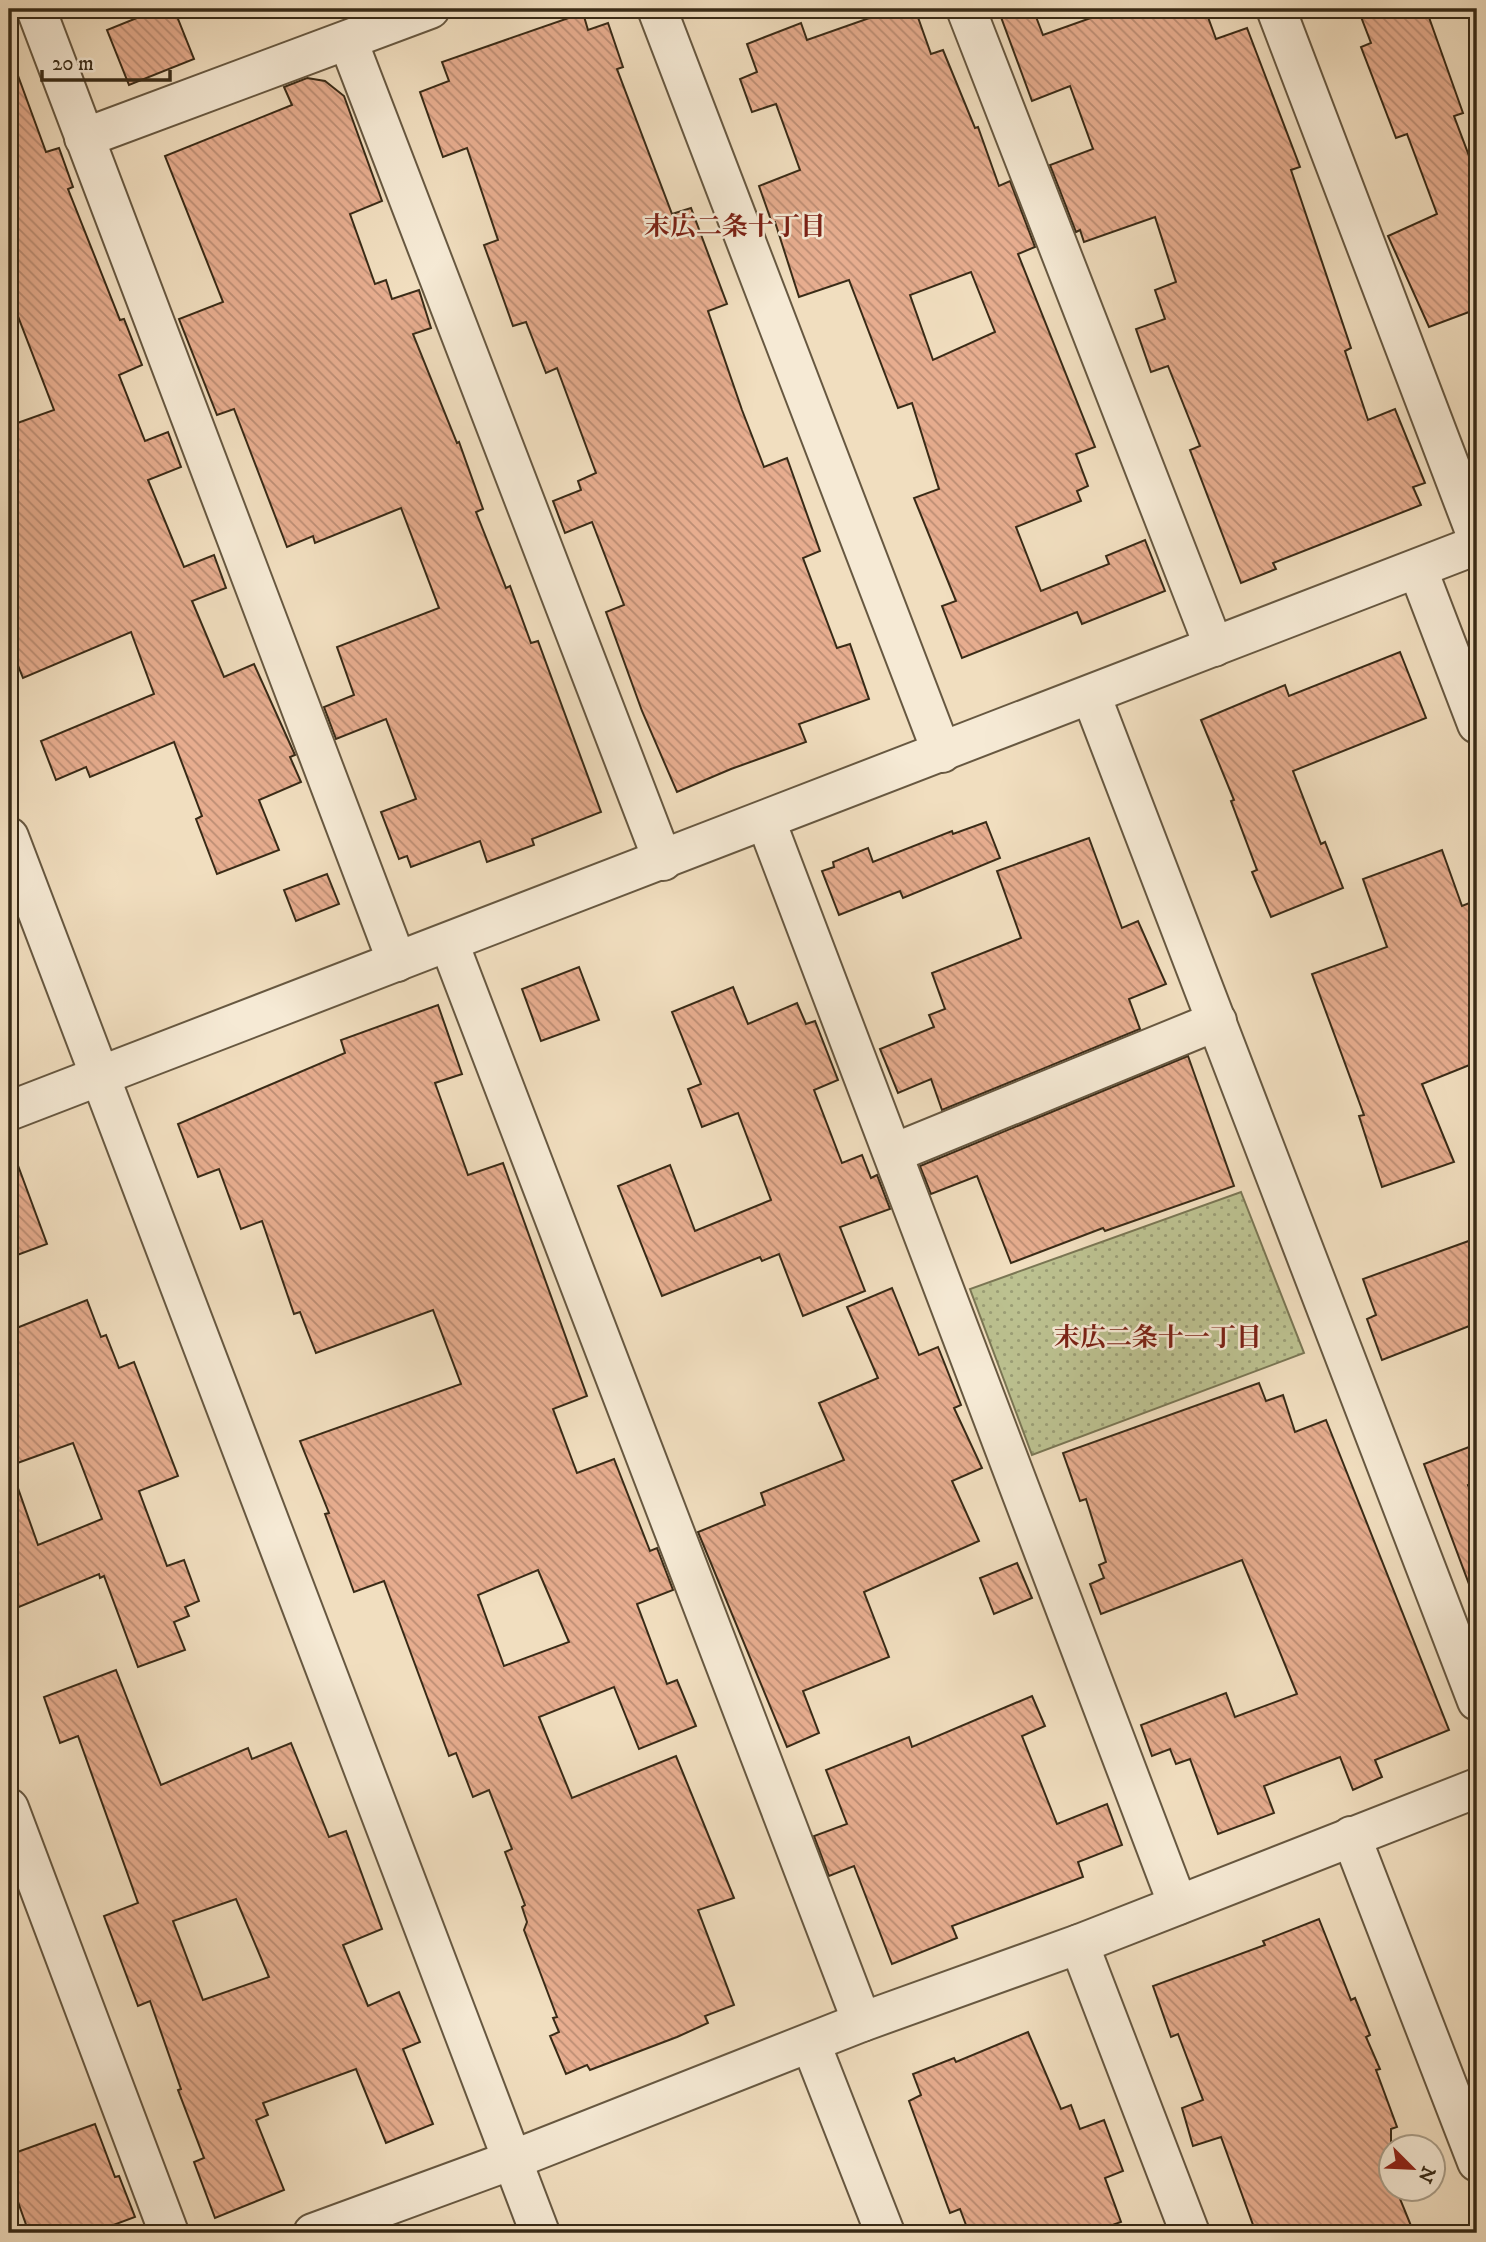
<svg xmlns="http://www.w3.org/2000/svg" width="1486" height="2242" font-family="'IM FELL DW Pica','Noto Serif JP',serif">
<defs>
<pattern id="grass-dots" width="8" height="8" patternUnits="userSpaceOnUse" patternTransform="scale(1.75)"><rect width="8" height="8" fill="#bcc190"/><path d="M2 2h.1M6 6h.1" fill="none" stroke="#9a9d75" stroke-width="1.8" stroke-linecap="round"/></pattern>
<pattern id="building-back-hatch" width="6" height="6" patternUnits="userSpaceOnUse" patternTransform="scale(1.75)"><rect width="6" height="6" fill="#e7ad8f"/><path d="M-1 5l2 2M0 0l6 6M5-1l2 2" fill="none" stroke="#bc8d74"/></pattern>
</defs>
<rect width="100%" height="100%" fill="#f1debf"/>
<filter id="stains"><feTurbulence type="fractalNoise" baseFrequency=".00286" numOctaves="4"/><feColorMatrix values="0 0 0 0 .2 0 0 0 0 .09 0 0 0 0 .02 0 0 0 .5 -.17"/></filter>
<radialGradient id="worn" r=".72"><stop offset=".6" stop-color="#630" stop-opacity="0"/><stop offset="1" stop-color="#630" stop-opacity=".3"/></radialGradient>
<polygon fill="url(#grass-dots)" stroke="#7a7654" stroke-width="2" points="1241,1192 1304,1353 1032,1455 970,1289"/>
<g fill="url(#building-back-hatch)" stroke="#392b17" stroke-width="2" fill-rule="evenodd">
<polygon points="159,9 174,9 194,59 129,85 107,30"/>
<path d="M 895,9 L 915,9 L 931,54 L 943,50 L 975,128 L 978,127 L 999,186 L 1010,181 L 1035,247 L 1018,254 L 1095,447 L 1076,454 L 1088,486 L 1077,491 L 1081,501 L 1016,527 L 1041,591 L 1109,564 L 1106,556 L 1145,540 L 1165,591 L 1082,624 L 1077,612 L 962,658 L 942,606 L 956,601 L 914,498 L 939,489 L 912,403 L 898,408 L 849,280 L 799,297 L 775,222 L 772,223 L 759,186 L 800,170 L 776,104 L 752,112 L 740,79 L 757,72 L 747,44 L 801,23 L 807,40 ZM 971,272 L 995,332 L 933,360 L 910,295 Z"/>
<polygon points="998,9 1033,9 1043,35 1116,9 1205,9 1216,39 1247,28 1300,167 1291,170 1351,348 1345,351 1368,420 1395,409 1425,483 1413,487 1421,505 1273,563 1276,569 1241,583 1190,450 1200,446 1168,366 1151,372 1136,329 1165,319 1155,290 1176,282 1155,217 1084,242 1080,230 1076,232 1050,165 1093,149 1070,86 1032,101"/>
<polygon points="1358,9 1426,9 1463,113 1454,116 1477,177 1477,309 1429,327 1388,236 1437,214 1407,134 1396,138 1361,47 1371,43"/>
<polygon points="583,13 588,30 608,23 623,67 617,69 672,214 691,208 727,304 708,311 742,410 764,467 787,458 820,551 803,558 837,648 850,644 869,699 799,724 806,742 731,769 677,792 642,711 606,612 624,605 592,522 565,533 553,501 581,490 578,481 596,473 557,368 546,373 526,322 513,326 484,245 498,240 467,148 443,157 420,92 449,81 442,62"/>
<polygon points="13,62 46,152 59,148 73,187 68,189 120,320 124,319 142,365 119,375 145,441 168,432 181,467 148,480 184,567 214,555 226,588 192,601 224,677 254,664 295,755 290,757 301,782 259,800 279,850 217,874 196,819 202,816 174,742 90,777 86,767 56,780 41,741 154,694 131,632 23,678 9,643 9,426 54,410 9,293 9,63"/>
<polygon points="307,78 325,81 344,96 382,201 350,214 375,284 386,280 392,299 419,290 431,328 413,334 457,443 459,442 483,509 476,512 506,588 510,586 531,643 538,641 601,812 532,839 534,845 487,862 480,841 411,867 407,856 399,859 381,812 416,799 386,719 336,739 324,707 354,695 337,647 439,608 401,508 315,543 313,536 287,547 234,409 217,415 179,319 223,302 165,156 292,105 284,87"/>
<polygon points="1400,652 1426,718 1293,771 1321,844 1325,842 1343,888 1271,917 1252,872 1257,870 1231,801 1234,800 1201,720 1285,685 1289,696"/>
<polygon points="986,822 1000,858 903,898 900,891 839,915 822,871 834,867 833,862 868,848 873,862 952,831 953,834"/>
<polygon points="1089,838 1122,928 1138,921 1166,984 1129,999 1140,1029 942,1110 931,1079 898,1093 880,1049 934,1027 929,1015 945,1009 932,973 1021,938 997,871"/>
<polygon points="1442,850 1462,906 1477,900 1477,1062 1422,1084 1454,1162 1382,1187 1359,1116 1364,1115 1312,974 1387,947 1363,879"/>
<polygon points="327,874 339,904 296,921 284,890"/>
<polygon points="579,967 599,1020 541,1041 522,989"/>
<polygon points="733,987 748,1024 797,1003 806,1024 815,1021 838,1080 814,1090 842,1163 862,1155 871,1178 877,1175 890,1209 840,1227 865,1291 803,1316 779,1254 762,1261 760,1257 662,1296 618,1186 670,1165 695,1231 771,1200 738,1113 702,1127 688,1089 701,1084 672,1012"/>
<path d="M 438,1005 L 462,1074 L 435,1083 L 468,1175 L 503,1163 L 587,1396 L 553,1409 L 577,1473 L 614,1459 L 650,1551 L 657,1548 L 673,1590 L 637,1604 L 667,1684 L 677,1680 L 696,1726 L 639,1749 L 614,1687 L 539,1717 L 572,1798 L 676,1756 L 734,1898 L 698,1910 L 734,2005 L 705,2016 L 708,2023 L 677,2037 L 590,2070 L 587,2065 L 566,2074 L 550,2036 L 559,2032 L 553,2018 L 557,2017 L 524,1930 L 527,1922 L 522,1907 L 525,1905 L 505,1852 L 512,1849 L 489,1790 L 473,1797 L 456,1753 L 449,1756 L 384,1581 L 354,1592 L 325,1514 L 329,1513 L 300,1441 L 461,1384 L 433,1310 L 316,1353 L 300,1312 L 294,1314 L 262,1221 L 241,1229 L 219,1169 L 198,1177 L 178,1124 L 345,1053 L 341,1040 ZM 538,1570 L 569,1642 L 504,1666 L 478,1595 Z"/>
<polygon points="1188,1056 1234,1186 1105,1231 1103,1228 1011,1263 977,1176 931,1194 920,1166"/>
<polygon points="13,1152 47,1244 9,1258 9,1153"/>
<polygon points="1477,1238 1477,1323 1382,1360 1367,1319 1376,1315 1363,1279"/>
<polygon points="892,1288 919,1355 938,1347 961,1405 954,1408 982,1468 952,1481 979,1541 864,1592 889,1657 803,1691 819,1733 787,1747 698,1532 765,1505 761,1493 844,1460 819,1403 878,1378 847,1307"/>
<polygon points="87,1300 101,1337 106,1335 119,1368 134,1362 178,1476 139,1491 167,1566 184,1560 199,1601 185,1607 189,1616 174,1622 185,1650 138,1667 104,1576 100,1578 99,1574 9,1611 9,1478 14,1477 38,1545 102,1519 73,1443 9,1466 9,1331"/>
<polygon points="1259,1383 1266,1401 1283,1395 1295,1432 1326,1420 1449,1730 1375,1760 1382,1777 1353,1790 1340,1757 1264,1786 1274,1813 1218,1834 1190,1759 1176,1764 1170,1749 1152,1756 1141,1725 1226,1693 1235,1717 1297,1694 1242,1560 1101,1614 1090,1584 1104,1578 1099,1565 1106,1562 1086,1499 1080,1501 1063,1453"/>
<polygon points="1477,1444 1477,1482 1468,1485 1477,1506 1477,1591 1472,1592 1424,1464"/>
<polygon points="1017,1563 1032,1598 994,1614 980,1578"/>
<path d="M 116,1670 L 161,1785 L 248,1748 L 252,1759 L 291,1743 L 329,1837 L 346,1831 L 382,1929 L 343,1945 L 368,2006 L 399,1992 L 420,2042 L 403,2049 L 433,2124 L 386,2143 L 356,2069 L 263,2103 L 268,2115 L 256,2120 L 284,2190 L 215,2218 L 194,2162 L 204,2158 L 178,2090 L 181,2089 L 150,2001 L 138,2006 L 104,1916 L 138,1903 L 78,1736 L 60,1743 L 44,1697 ZM 236,1899 L 269,1977 L 203,2000 L 173,1921 Z"/>
<polygon points="1032,1696 1045,1726 1022,1736 1057,1824 1107,1804 1122,1845 1078,1862 1083,1877 952,1926 957,1938 892,1964 854,1866 829,1876 814,1836 847,1824 826,1770 909,1737 912,1747"/>
<polygon points="1319,1919 1351,2000 1355,1998 1370,2035 1366,2037 1380,2069 1376,2070 1397,2127 1391,2129 1391,2189 1396,2189 1414,2233 1256,2233 1221,2137 1193,2146 1182,2108 1203,2100 1178,2034 1171,2037 1153,1986 1265,1945 1263,1941"/>
<polygon points="1028,2032 1061,2109 1071,2105 1080,2129 1104,2120 1123,2171 1105,2178 1121,2222 1112,2225 1115,2233 969,2233 960,2209 950,2213 909,2101 921,2095 913,2074 954,2058 956,2062"/>
<polygon points="95,2124 115,2177 119,2176 135,2217 92,2233 29,2233 18,2202 9,2205 9,2155"/>
</g>
<g fill="none" stroke-linecap="round" stroke-linejoin="round">
<defs>
<g id="minor">
<polyline points="36,9 397,962"/>
<polyline points="657,9 942,753"/>
<polyline points="966,9 1214,647"/>
<polyline points="1276,9 1477,537"/>
<polyline points="348,41 663,861"/>
<polyline points="84,138 430,9"/>
<polyline points="1418,570 1477,724"/>
<polyline points="1091,695 1477,1701"/>
<polyline points="766,821 1178,1905"/>
<polyline points="9,837 540,2233"/>
<polyline points="449,943 862,2022"/>
<polyline points="9,1111 1477,545"/>
<polyline points="894,1153 1217,1021"/>
<polyline points="9,1808 169,2233"/>
<polyline points="1351,1836 1477,2162"/>
<polyline points="1079,1944 1190,2233"/>
<polyline points="811,2044 885,2233"/>
<polyline points="313,2233 512,2160 862,2022 1079,1944 1477,1788"/>
</g>
</defs>
<use href="#minor" stroke="#675841" stroke-width="42"/>
<use href="#minor" stroke="#f6ead5" stroke-width="38"/>
</g>
<g text-anchor="middle" stroke-width="5" stroke-linejoin="round" paint-order="stroke">
<g font-size="26" font-weight="bold" fill="#7a1f14" stroke="#f6ead5">
<text x="735" y="235">末広二条十丁目</text>
<text x="1158" y="1346">末広二条十一丁目</text>
</g>
</g>
<rect width="1486" height="2242" fill="none" stroke="#f1debf" stroke-width="35"/>
<rect x="10" y="10" width="1465" height="2221" fill="none" stroke="#392b17" stroke-width="3.5"/>
<rect x="18" y="18" width="1451" height="2207" fill="none" stroke="#392b17" stroke-width="2"/>
<g transform="translate(1412 2168) rotate(114)"><circle r="33" fill="#f6ead5" stroke="#aa9e89" stroke-width="2"/>
<path d="M0-5L12 26L0 18L-12 26Z" fill="#8f2418"/>
<text y="-10" font-size="19" font-weight="bold" text-anchor="middle" fill="#392b17">N</text>
</g>
<path d="M42 70v10h128v-10" fill="none" stroke="#392b17" stroke-width="3.5"/>
<text x="52" y="70" font-size="21" fill="#392b17" stroke="#f6ead5" stroke-width="5" paint-order="stroke">20 m</text>
<rect width="100%" height="100%" filter="url(#stains)"/>
<rect width="100%" height="100%" fill="url(#worn)"/>
</svg>
